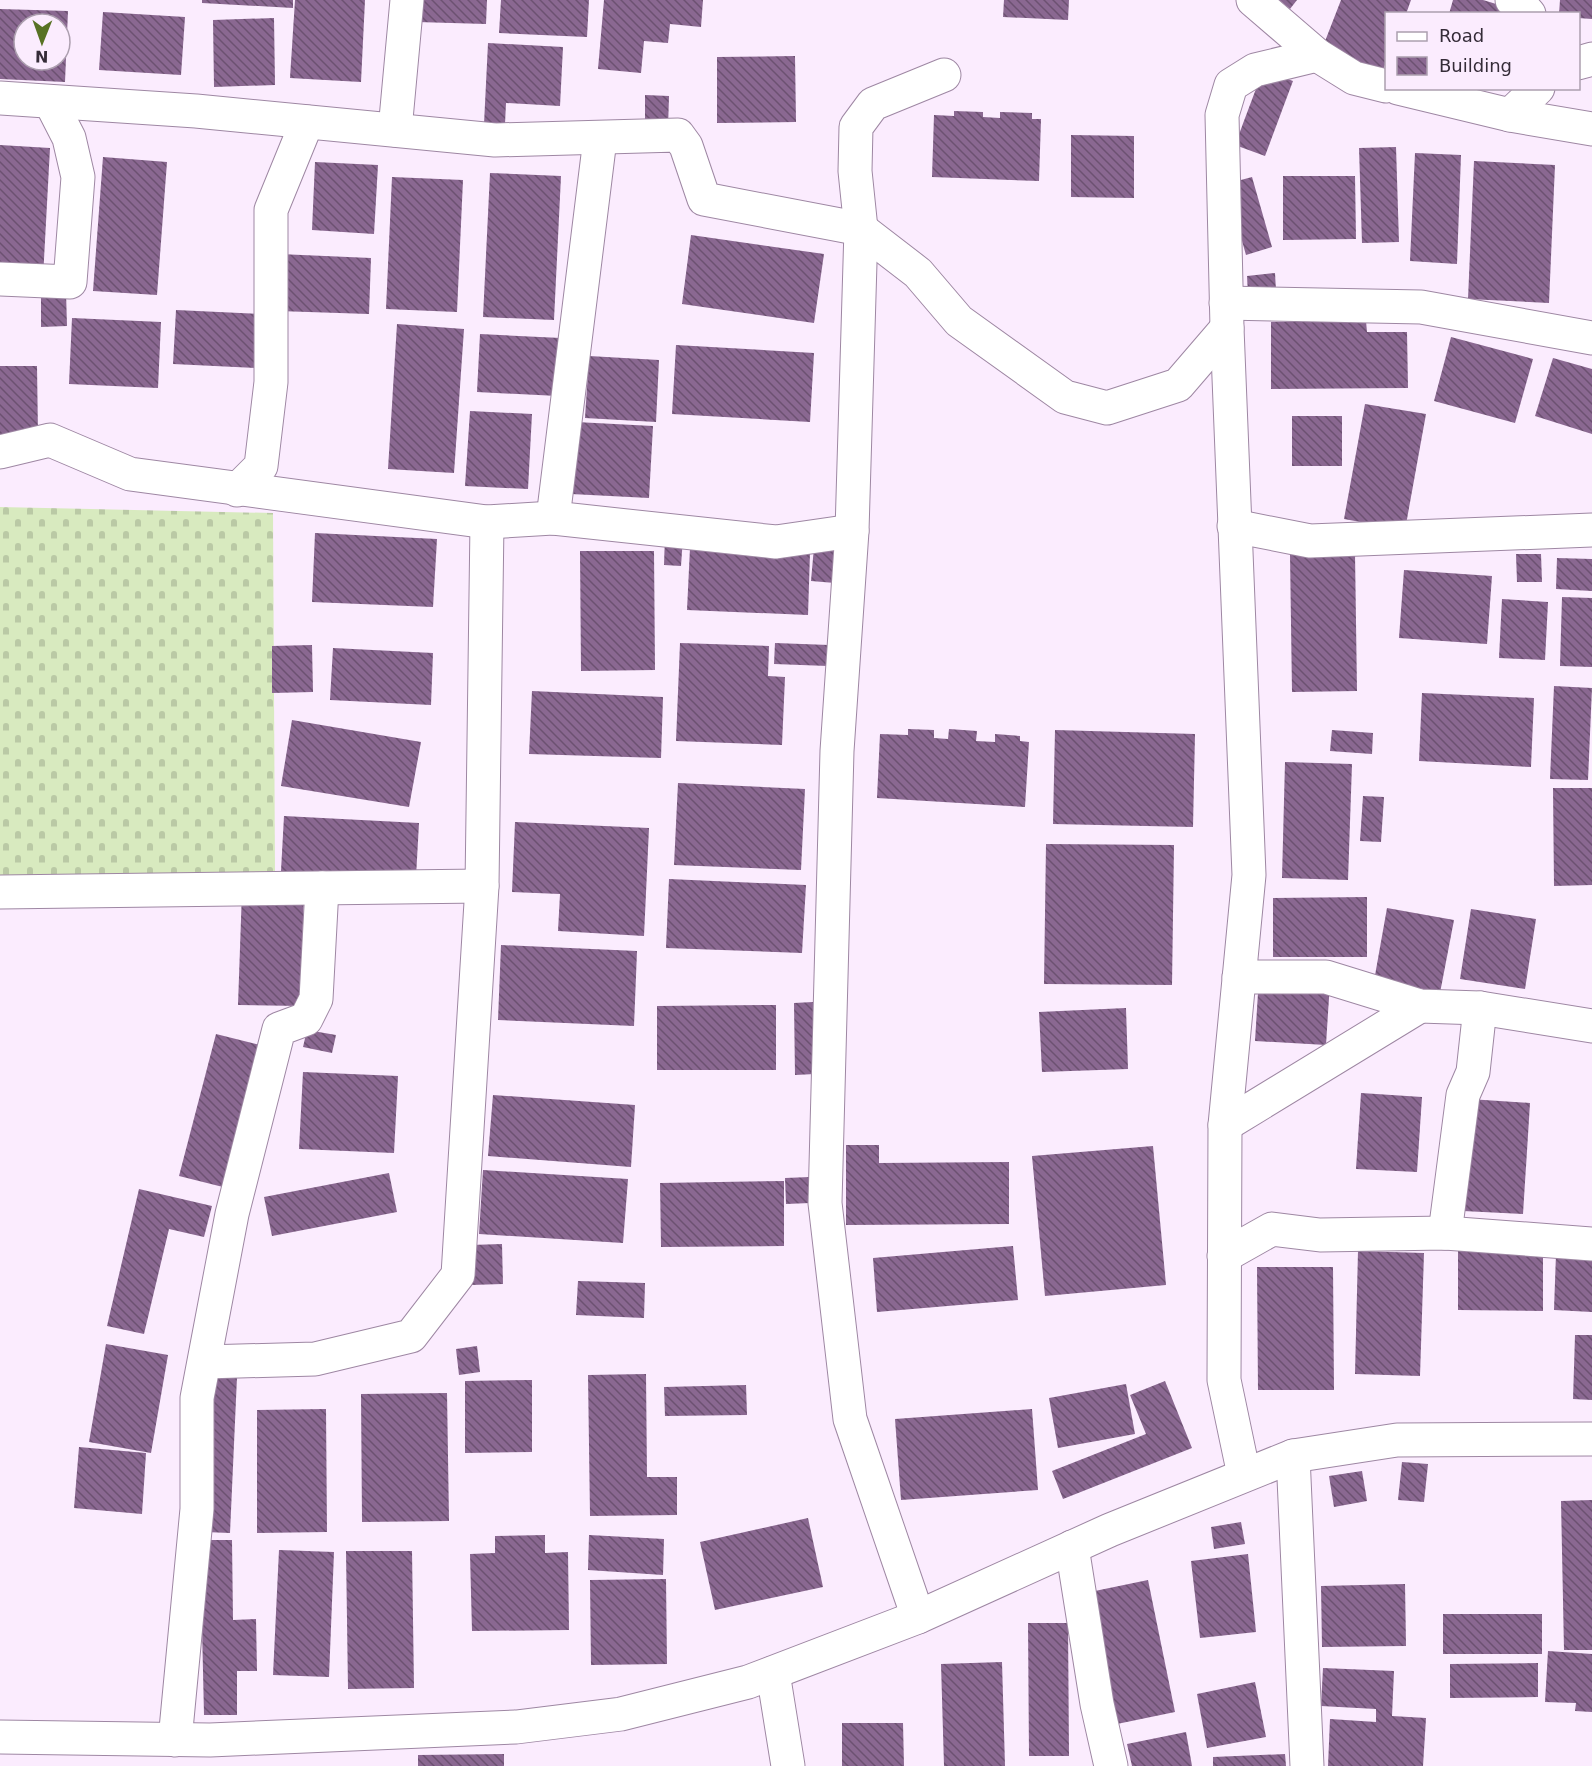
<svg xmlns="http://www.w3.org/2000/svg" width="1592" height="1766" font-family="'DejaVu Sans',sans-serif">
<defs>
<pattern id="cemetery-stones" width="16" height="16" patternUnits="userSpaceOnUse" patternTransform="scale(1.5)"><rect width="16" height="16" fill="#d8eabf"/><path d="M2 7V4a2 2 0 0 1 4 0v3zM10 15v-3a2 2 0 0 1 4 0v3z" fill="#bac9a5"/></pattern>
<pattern id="building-back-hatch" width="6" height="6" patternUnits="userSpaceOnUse" patternTransform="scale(1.5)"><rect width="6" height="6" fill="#8a6891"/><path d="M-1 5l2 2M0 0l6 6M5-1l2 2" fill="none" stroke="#6c5171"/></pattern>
</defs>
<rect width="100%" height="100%" fill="#fbecfe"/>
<polygon fill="url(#cemetery-stones)" points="0,507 273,513 275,873 0,877"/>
<g fill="url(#building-back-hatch)" fill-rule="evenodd">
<polygon points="202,0 293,0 293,8 202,3"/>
<polygon points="295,0 365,0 361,82 290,78"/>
<polygon points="418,0 487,0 486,24 417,22"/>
<polygon points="501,0 589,0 587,37 499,33"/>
<polygon points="604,0 703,0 701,27 670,24 668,43 644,41 641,73 598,69"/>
<polygon points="1004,0 1069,0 1068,20 1003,17"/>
<polygon points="1279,0 1297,0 1290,9"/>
<polygon points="1341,0 1411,0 1406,14 1386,14 1386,62 1382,73 1322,49"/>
<polygon points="1453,0 1483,0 1516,10 1514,14 1449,14"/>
<polygon points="1560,0 1592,0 1592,19 1578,18 1578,14 1559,14"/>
<path d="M 0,9 L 68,11 L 65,82 L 0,79 ZM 24,24 L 60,24 L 60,60 L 24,60 Z"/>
<polygon points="103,12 185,17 181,75 99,70"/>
<polygon points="274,18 275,85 214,87 213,20"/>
<polygon points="488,43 563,47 560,106 506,103 505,124 484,124"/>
<polygon points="795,56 796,122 717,123 717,57"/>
<polygon points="1263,70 1293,81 1265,156 1235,145"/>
<polygon points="645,95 669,96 668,128 645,127"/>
<polygon points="954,111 983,112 983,117 1000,118 1000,112 1032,113 1032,119 1041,119 1039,181 932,177 934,115 954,116"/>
<polygon points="1071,135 1134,136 1134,198 1071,197"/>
<polygon points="0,145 50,148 43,278 0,276"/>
<polygon points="1396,147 1399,242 1362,243 1359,148"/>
<polygon points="1415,153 1461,155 1457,264 1410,261"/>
<polygon points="103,157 167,162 157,295 93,291"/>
<polygon points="1474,161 1555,165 1549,303 1468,299"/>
<polygon points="315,162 378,165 374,234 312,230"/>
<polygon points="490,173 561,176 554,320 483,317"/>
<polygon points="1283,176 1355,176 1356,239 1283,240"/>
<polygon points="392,177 463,180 457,312 386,309"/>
<polygon points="1252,177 1272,247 1246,255 1226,184"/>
<polygon points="691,235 824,254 814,323 682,304"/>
<polygon points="279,254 371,258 369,314 278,311"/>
<polygon points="1275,273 1276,291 1248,294 1247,276"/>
<polygon points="41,292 66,292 67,326 41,327"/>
<polygon points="176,310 260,314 258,368 173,364"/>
<polygon points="72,318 161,322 158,388 69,384"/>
<polygon points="1366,321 1367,332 1407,332 1408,388 1271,389 1271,322"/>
<polygon points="397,324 464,329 454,473 388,469"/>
<polygon points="480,334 561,338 558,396 477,392"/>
<polygon points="1451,337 1533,359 1515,423 1434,401"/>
<polygon points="676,345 814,353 810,422 672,414"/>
<polygon points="589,356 659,360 656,422 585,418"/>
<polygon points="1553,358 1592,369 1592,434 1535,416"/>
<polygon points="0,366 37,366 38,435 0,435"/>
<polygon points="1365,404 1426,414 1405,530 1344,519"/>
<polygon points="470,411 532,414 528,489 465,486"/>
<rect x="1292" y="416" width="50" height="50"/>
<polygon points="576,422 653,426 649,498 571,494"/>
<polygon points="315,533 437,539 433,607 312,602"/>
<polygon points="665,535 683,537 681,566 664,565"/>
<polygon points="814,547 837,549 835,583 811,581"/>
<polygon points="690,548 810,553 808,615 687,610"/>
<polygon points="580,551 654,551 655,670 581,671"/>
<polygon points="1290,554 1355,554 1357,691 1292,692"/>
<polygon points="1516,554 1541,554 1542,582 1517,582"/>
<polygon points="1557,558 1592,559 1592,591 1556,589"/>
<polygon points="1404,570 1492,576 1487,644 1399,638"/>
<polygon points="1562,597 1592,598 1592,667 1560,666"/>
<polygon points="1502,599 1548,602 1545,660 1499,658"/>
<polygon points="680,643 769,646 768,676 785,677 782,745 676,741"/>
<polygon points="775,643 829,645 828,666 774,664"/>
<polygon points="312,645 313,692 272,693 272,646"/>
<polygon points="333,648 433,653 431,705 330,700"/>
<polygon points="1554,686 1592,688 1588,780 1550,779"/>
<polygon points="532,691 663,697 661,758 529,754"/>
<polygon points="1422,693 1534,698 1531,767 1419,761"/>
<polygon points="292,720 421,742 409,807 281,786"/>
<polygon points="908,729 934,730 934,738 948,739 949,729 977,731 976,741 995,742 995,734 1020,736 1020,741 1029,742 1025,807 877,798 880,734 908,735"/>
<polygon points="1055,730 1195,734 1193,827 1053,824"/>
<polygon points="1332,730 1373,733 1372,754 1330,751"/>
<polygon points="1285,762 1352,764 1348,880 1282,878"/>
<polygon points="678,783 805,789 801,870 674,865"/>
<polygon points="1553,788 1592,788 1592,885 1554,886"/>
<polygon points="1363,796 1384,797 1381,842 1360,841"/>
<polygon points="284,816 419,823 416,877 281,871"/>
<polygon points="515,822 649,828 644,936 558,931 560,894 512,892"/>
<polygon points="1046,844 1174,845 1172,985 1044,984"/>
<polygon points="669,879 806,885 802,953 666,948"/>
<polygon points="242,891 304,894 300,1006 238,1005"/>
<polygon points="1367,897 1367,957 1273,957 1273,898"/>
<polygon points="1387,908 1454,920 1440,993 1374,981"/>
<polygon points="1471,909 1536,919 1525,989 1460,979"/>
<polygon points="501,945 637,951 634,1026 498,1020"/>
<polygon points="1259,977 1330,982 1326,1045 1255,1041"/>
<polygon points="813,1002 815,1074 795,1075 794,1003"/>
<polygon points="776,1005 776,1070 657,1070 657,1006"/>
<polygon points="1126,1008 1128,1069 1042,1072 1039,1012"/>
<polygon points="307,1030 336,1035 332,1053 303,1047"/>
<polygon points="216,1034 260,1045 223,1187 179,1176"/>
<polygon points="303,1072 398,1076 394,1153 299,1149"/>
<polygon points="1361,1093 1422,1097 1417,1172 1356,1169"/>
<polygon points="493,1095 635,1105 631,1167 488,1156"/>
<polygon points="1469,1099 1530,1103 1523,1214 1463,1211"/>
<polygon points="846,1145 879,1145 879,1163 1009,1162 1009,1224 846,1225"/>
<polygon points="1153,1146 1166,1285 1045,1296 1032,1156"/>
<polygon points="483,1170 628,1179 623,1243 479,1234"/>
<polygon points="389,1173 397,1212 272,1236 264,1197"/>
<polygon points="810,1177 810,1203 786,1204 785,1178"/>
<polygon points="784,1181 784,1246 661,1247 660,1183"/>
<polygon points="139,1189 212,1206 204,1237 169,1229 144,1334 107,1326"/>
<polygon points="502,1244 503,1284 471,1285 470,1245"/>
<polygon points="1013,1246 1018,1300 877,1312 873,1258"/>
<polygon points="1458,1246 1543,1247 1543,1311 1458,1310"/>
<polygon points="1358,1251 1424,1253 1420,1376 1355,1374"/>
<polygon points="1556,1254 1592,1255 1592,1312 1554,1310"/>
<polygon points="1257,1267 1333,1267 1334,1390 1258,1390"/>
<polygon points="578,1281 645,1283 644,1318 576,1315"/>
<polygon points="1575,1335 1592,1335 1592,1400 1573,1399"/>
<polygon points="106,1344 168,1355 151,1453 89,1442"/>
<polygon points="477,1346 480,1372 459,1375 456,1349"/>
<polygon points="646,1374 647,1477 677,1477 677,1515 590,1516 588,1375"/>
<polygon points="212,1375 237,1377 230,1533 205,1532"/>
<polygon points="532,1380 532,1452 465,1453 465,1381"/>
<polygon points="1165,1381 1192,1448 1063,1499 1052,1471 1146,1434 1130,1395"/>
<polygon points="1126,1384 1135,1434 1058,1448 1049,1398"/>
<polygon points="746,1385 747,1415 665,1416 664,1387"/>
<polygon points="447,1393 449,1521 362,1522 361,1394"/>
<polygon points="326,1409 327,1532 257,1533 257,1410"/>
<polygon points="1032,1409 1038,1490 901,1500 895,1419"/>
<polygon points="79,1447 146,1453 142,1514 74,1508"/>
<polygon points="1402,1462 1428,1464 1424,1502 1398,1500"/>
<polygon points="1362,1471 1367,1501 1334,1507 1329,1476"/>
<polygon points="1592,1500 1592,1650 1564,1650 1561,1501"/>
<polygon points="808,1518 823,1587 715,1610 700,1542"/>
<polygon points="1241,1522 1245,1544 1214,1549 1211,1527"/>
<polygon points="545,1535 545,1553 568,1552 569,1630 472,1631 470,1554 495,1553 495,1536"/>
<polygon points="589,1535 664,1539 663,1575 588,1570"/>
<polygon points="200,1540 232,1540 233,1620 256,1619 257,1671 237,1671 237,1715 204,1715"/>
<polygon points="279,1550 334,1552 329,1677 273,1675"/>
<polygon points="346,1551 412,1551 414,1688 348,1689"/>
<polygon points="1248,1554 1256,1632 1200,1638 1191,1561"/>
<polygon points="666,1579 667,1664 591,1665 590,1580"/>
<polygon points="1148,1580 1175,1712 1117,1724 1090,1592"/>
<polygon points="1405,1584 1406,1646 1322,1647 1321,1586"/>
<rect x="1443" y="1614" width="99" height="40"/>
<polygon points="1028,1623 1068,1623 1069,1756 1029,1756"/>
<polygon points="1548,1651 1592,1654 1592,1712 1575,1711 1576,1703 1545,1702"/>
<polygon points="1002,1662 1005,1766 944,1766 941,1664"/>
<polygon points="1538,1663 1538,1697 1450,1698 1450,1664"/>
<polygon points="1323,1668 1394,1671 1392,1716 1426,1718 1423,1766 1328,1766 1330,1719 1376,1722 1376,1709 1321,1706"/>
<polygon points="1255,1682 1266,1737 1207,1748 1197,1694"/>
<polygon points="842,1723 903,1723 904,1766 842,1766"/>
<polygon points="1186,1732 1192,1766 1132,1766 1127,1744"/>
<polygon points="504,1754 504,1766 418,1766 418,1755"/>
<polygon points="1285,1754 1286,1766 1213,1766 1213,1757"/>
</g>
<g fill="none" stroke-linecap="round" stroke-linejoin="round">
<defs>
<g id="minor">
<polyline points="1253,0 1317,55 1354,78 1386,86"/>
<polyline points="1512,0 1519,3 1529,14"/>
<polyline points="1578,63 1592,59"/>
<polyline points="1398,88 1510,115 1592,129"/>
<polyline points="0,98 196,111 495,140 678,135 686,146 704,199 861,229 918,273 959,321 1065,397 1107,408 1178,385 1227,328"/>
<polyline points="1510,115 1538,88"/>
<polyline points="395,130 407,0"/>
<polyline points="0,279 70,282 78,177 69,138 51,103"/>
<polyline points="1226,303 1421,307 1592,338"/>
<polyline points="0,452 50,440 130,474 487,522 553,518 776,542 852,531"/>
<polyline points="237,490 261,466 271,382 271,210 307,122"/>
<polyline points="553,518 600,139"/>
<polyline points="1234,526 1310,541 1592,530"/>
<polyline points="0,892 482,886"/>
<polyline points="1239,977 1326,977 1420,1006 1480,1008 1592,1026"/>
<polyline points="1225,1125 1420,1006"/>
<polyline points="1445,1233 1463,1095 1473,1072 1480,1008"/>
<polyline points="1224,1256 1272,1229 1320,1235 1445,1233 1592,1244"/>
<polyline points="205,1362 315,1359 411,1336 458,1275 482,886 487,522"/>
<polyline points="1293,1456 1307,1766"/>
<polyline points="1244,1475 1224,1380 1225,1125 1249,875 1227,328 1222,115 1231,85 1255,70 1317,55"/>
<polyline points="1072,1547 1097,1704 1111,1766"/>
<polyline points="918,1617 850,1419 825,1203 837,751 852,531 861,229 855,171 856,127 873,104 944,75"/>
<polyline points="773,1673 788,1766"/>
<polyline points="0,1737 210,1740 516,1727 621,1714 748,1682 918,1617 1110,1530 1293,1456 1397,1440 1592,1439"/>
<polyline points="175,1740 197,1509 197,1398 232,1214 279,1029 306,1019 316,999 322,888"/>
</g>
</defs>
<use href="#minor" stroke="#9e87a3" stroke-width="35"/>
<use href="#minor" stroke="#fff" stroke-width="33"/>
</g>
<rect x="1385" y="12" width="195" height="78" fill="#fbecfe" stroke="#ac9faf" stroke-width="1.5"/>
<rect x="1397" y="32" width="30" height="9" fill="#ffffff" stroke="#ac9faf" stroke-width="1.5"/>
<text x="1439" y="42" font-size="18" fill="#352c38">Road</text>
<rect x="1397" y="57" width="30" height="18" fill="url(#building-back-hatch)" stroke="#ac9faf" stroke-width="1.5"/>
<text x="1439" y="72" font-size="18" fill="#352c38">Building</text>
<g transform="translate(42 42) rotate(181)"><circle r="28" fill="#fbecfe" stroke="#ac9faf" stroke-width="1.5"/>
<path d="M0-4.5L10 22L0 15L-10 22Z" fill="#587224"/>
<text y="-9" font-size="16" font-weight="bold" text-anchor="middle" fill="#352c38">N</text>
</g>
</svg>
